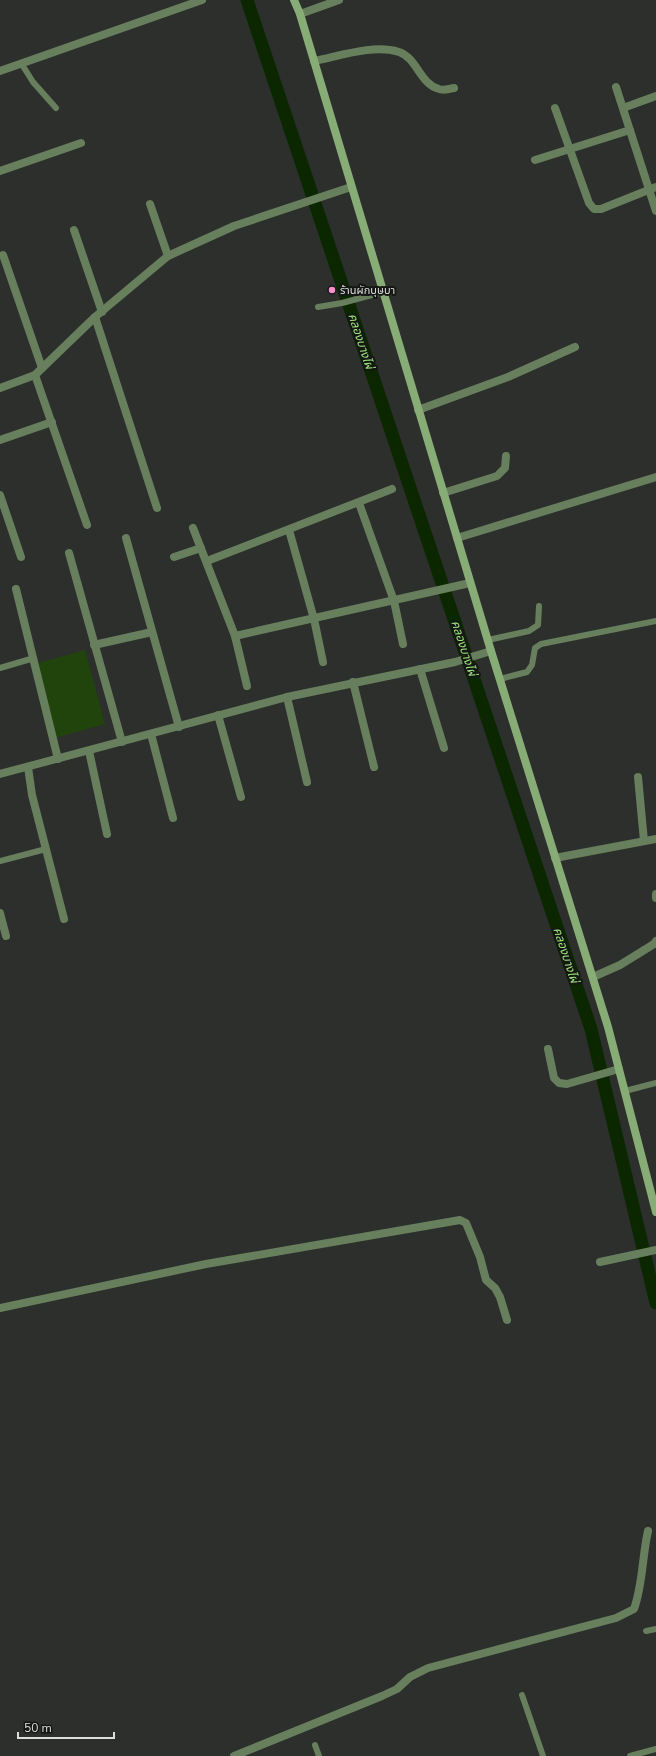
<svg xmlns="http://www.w3.org/2000/svg" width="656" height="1756" font-family="'Nunito Sans','Noto Sans Thai',sans-serif">
<rect width="100%" height="100%" fill="#2c2f2b"/>
<polygon fill="#21440c" points="85,650 105,724 55,738 35,664"/>
<g fill="none" stroke-linecap="round" stroke-linejoin="round">
<polyline stroke="#0b2700" stroke-width="13" points="247,0 591,1029 656,1303"/>
<g stroke="#677f5d" stroke-width="6">
<polyline points="21,63 33,82 56,108"/>
<polyline points="318,307 342,303 383,292"/>
<polyline points="488,640 529,631 538,625 539,606"/>
<polyline points="0,668 34,658"/>
<polyline points="500,679 527,672 532,665 535,648 541,644 656,621"/>
<polyline points="0,861 46,849"/>
<polyline points="625,1091 656,1083"/>
<polyline points="646,1631 656,1629"/>
<polyline points="522,1695 543,1756"/>
<polyline points="315,1745 319,1756"/>
<polyline points="630,1756 656,1749"/>
</g>
<g stroke="#677f5d" stroke-width="8">
<polyline points="300,14 339,0"/>
<path d="M 314,61 C 340,56 373,44 399,52 C 417,58 420,84 439,89 C 443,91 450,89 454,88"/>
<polyline points="0,71 202,0"/>
<polyline points="616,87 656,211"/>
<polyline points="555,108 589,203 594,209 601,209 656,187"/>
<polyline points="623,108 656,96"/>
<polyline points="535,160 630,130"/>
<polyline points="0,171 81,143"/>
<polyline points="150,204 168,256"/>
<polyline points="74,230 102,312"/>
<polyline points="3,255 42,368"/>
<polyline points="95,317 157,508"/>
<polyline points="35,375 87,525"/>
<polyline points="0,388 35,375 95,317 168,256 234,226 351,187"/>
<polyline points="418,410 508,377 575,347"/>
<polyline points="0,440 52,422"/>
<polyline points="443,493 497,476 505,468 506,456"/>
<polyline points="0,495 21,557"/>
<polyline points="359,503 394,601 403,644"/>
<polyline points="193,528 235,636 247,686"/>
<polyline points="289,530 314,619 323,662"/>
<polyline points="126,538 179,727"/>
<polyline points="457,538 656,477"/>
<polyline points="69,553 122,742"/>
<polyline points="174,557 201,548"/>
<polyline points="207,561 392,489"/>
<polyline points="16,589 58,759"/>
<polyline points="235,636 470,583"/>
<polyline points="94,645 152,632"/>
<polyline points="420,669 444,748"/>
<polyline points="353,682 374,767"/>
<polyline points="287,697 307,782"/>
<polyline points="218,715 241,797"/>
<polyline points="151,734 173,818"/>
<polyline points="89,751 107,834"/>
<polyline points="28,767 32,795 64,919"/>
<polyline points="0,774 287,697 455,662 491,651"/>
<polyline points="638,777 644,841"/>
<polyline points="555,858 656,839"/>
<polyline points="656,894 656,898"/>
<polyline points="0,913 6,936"/>
<polyline points="593,977 620,965 654,944 656,941"/>
<polyline points="548,1049 554,1078 559,1083 567,1084 619,1069"/>
<polyline points="600,1262 656,1250"/>
<polyline points="0,1308 206,1264 460,1220 466,1223 480,1257 486,1280 495,1288 500,1297 507,1320"/>
<path d="M 234,1756 L 382,1696 L 397,1689 L 410,1677 L 428,1668 L 616,1618 L 634,1609 C 643,1584 642,1557 648,1531"/>
</g>
<polyline stroke="#87ac76" stroke-width="8" points="294,0 300,14 491,651 608,1027 656,1212"/>
</g>
<circle fill="#f98fca" stroke="#151715" stroke-width="1.5" cx="332" cy="290" r="4"/>
<g text-anchor="middle" stroke-width="4" stroke-linejoin="round" paint-order="stroke">
<g font-size="11" fill="#dcdedc" stroke="#151715" text-anchor="start">
<text x="340" y="294">ร้านผักบุษบา</text>
</g>
<g font-size="12" font-style="italic" fill="#9ce57a" stroke="#151715">
<text transform="translate(361 341) rotate(72)" y="4">คลองบางไผ่</text>
<text transform="translate(464 648) rotate(72)" y="4">คลองบางไผ่</text>
<text transform="translate(566 955) rotate(72)" y="4">คลองบางไผ่</text>
</g>
</g>
<path d="M18 1732v6h96v-6" fill="none" stroke="#dcdedc" stroke-width="2"/>
<text x="24" y="1732" font-size="12" fill="#dcdedc" stroke="#151715" stroke-width="3" paint-order="stroke">50 m</text>
</svg>
